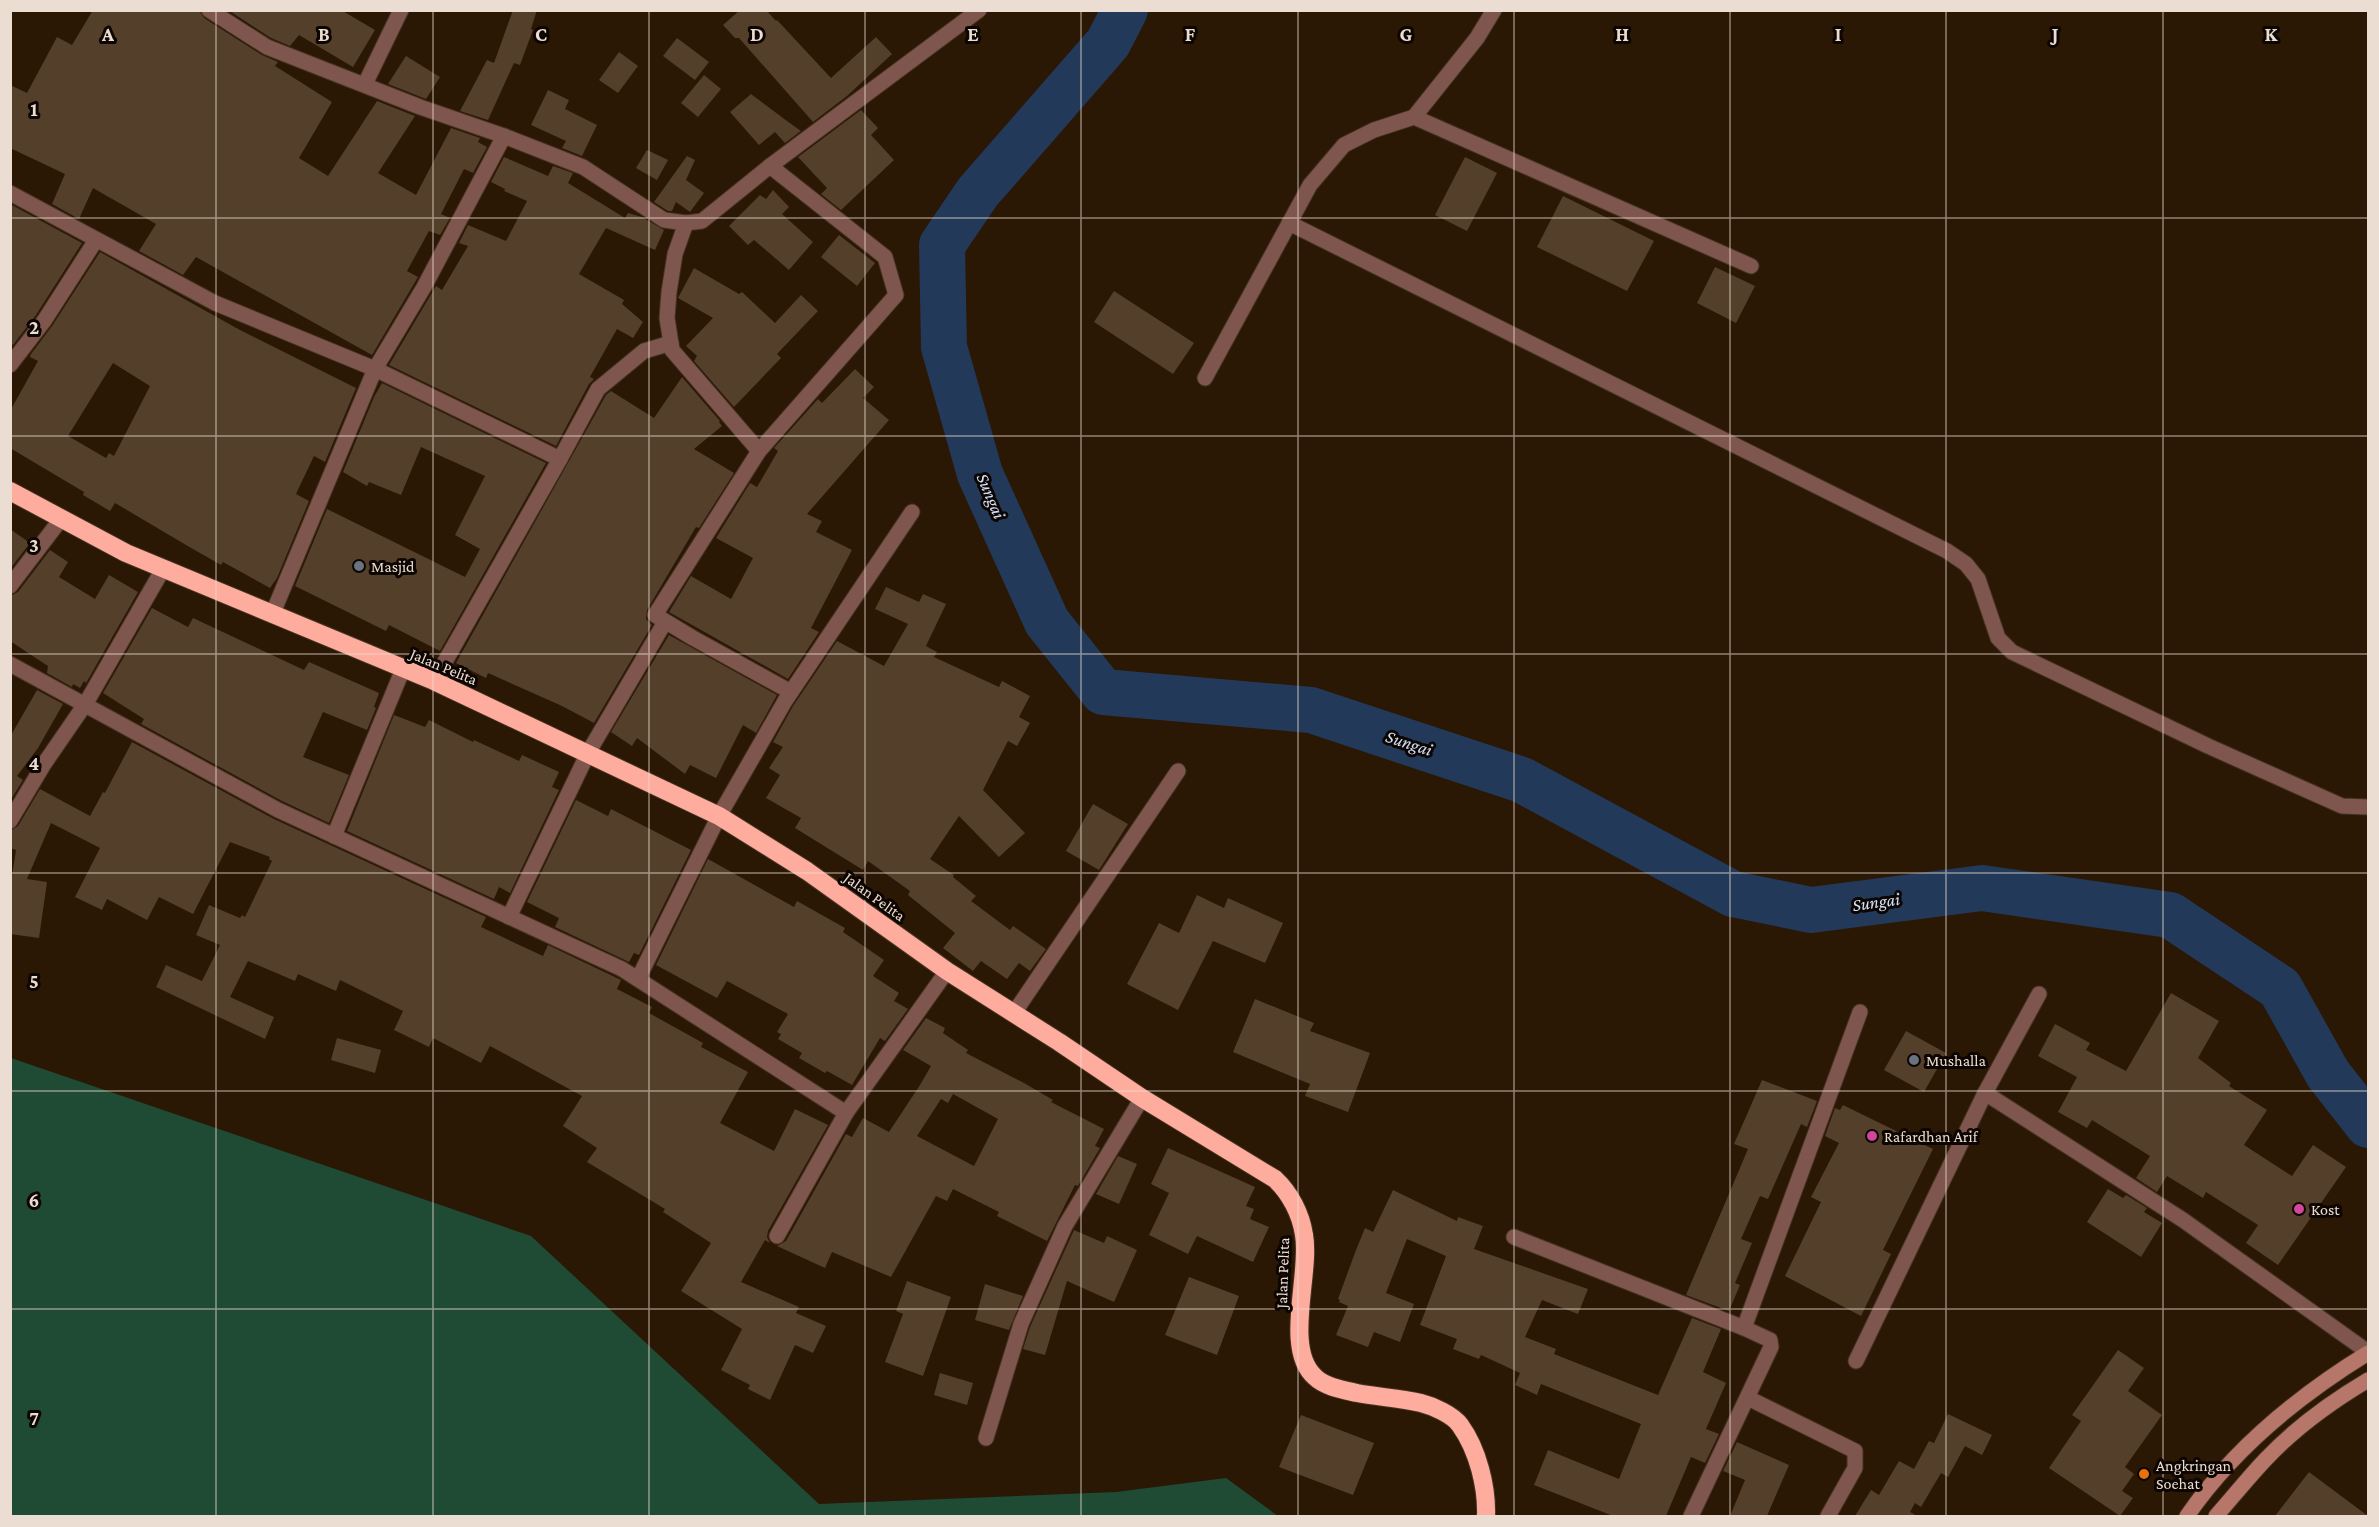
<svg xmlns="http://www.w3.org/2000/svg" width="2379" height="1527" font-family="'Crimson Pro',serif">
<rect width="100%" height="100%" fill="#2a1704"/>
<polygon fill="#1f4b34" points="11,1058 531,1236 819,1504 1116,1492 1226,1478 1278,1516 11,1516"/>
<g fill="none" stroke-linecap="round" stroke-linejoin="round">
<polyline stroke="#233959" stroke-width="46" points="1125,10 1108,43 978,192 942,245 944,347 980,474 1047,622 1103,692 1311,710 1522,780 1733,894 1811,910 1982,888 2170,915 2280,988 2328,1074 2368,1125"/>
</g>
<g fill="#543f2a" fill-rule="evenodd">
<polygon points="93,10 199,10 204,18 262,55 278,62 275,66 332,102 299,158 328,176 377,101 415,116 378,173 416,195 451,128 480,138 478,142 487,147 486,149 473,173 464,169 441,214 450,218 440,235 429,231 407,271 418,277 372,355 196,257 183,275 139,251 156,224 93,188 79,219 52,204 65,174 10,148 10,85 27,93 57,37 72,45"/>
<polygon points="228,10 341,10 375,30 353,67 299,35 290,46 271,38"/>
<polygon points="513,10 537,10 531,29 533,30 520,65 514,63 488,120 460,111 487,60 494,63"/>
<polygon points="740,10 766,10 776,21 777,20 831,78 876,37 892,54 847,96 813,122 739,38 735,38 723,25"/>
<polygon points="677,38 709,62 695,80 663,56"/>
<polygon points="619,52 638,66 618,93 599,80"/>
<polygon points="406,56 440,77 426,99 388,84"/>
<polygon points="704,75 721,89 698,117 681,103"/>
<polygon points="548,90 569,100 565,109 597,125 582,156 562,148 566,141 531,125"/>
<polygon points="751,94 787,121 801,131 785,143 775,132 759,145 730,112"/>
<polygon points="861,110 878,128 871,135 894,160 841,210 821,194 827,188 798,157"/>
<polygon points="647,150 668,160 657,180 636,168"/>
<polygon points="687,156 695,160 686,180 704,193 690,212 676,202 672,211 668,211 654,202"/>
<polygon points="504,157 548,176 553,166 573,173 568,183 625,218 628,213 642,217 664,230 655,250 606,228 579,274 624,300 622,304 643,322 633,338 617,329 590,377 594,379 589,384 556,446 389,365 436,286 442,290 468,246 459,243 468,225 506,241 527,201 504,191 505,189 491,182"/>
<polygon points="1465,157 1497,173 1467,231 1435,215"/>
<polygon points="773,190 789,207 782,214 813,242 789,270 754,240 748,245 729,226 760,195 766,199"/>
<polygon points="1563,196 1654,241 1627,291 1537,247"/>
<polygon points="10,204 82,243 36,315 13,345 10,343"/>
<polygon points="839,235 875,263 857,286 821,257"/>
<path d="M 100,252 L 240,330 L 356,388 L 325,462 L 314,456 L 296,494 L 309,501 L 277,578 L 270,588 L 223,562 L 221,565 L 186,545 L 115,503 L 110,511 L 83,495 L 84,492 L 10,448 L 10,411 L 38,361 L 30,357 L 31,354 L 52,326 ZM 113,363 L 150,386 L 114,456 L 109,453 L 106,458 L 68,436 Z"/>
<polygon points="1715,267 1755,286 1736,323 1697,303"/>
<polygon points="694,268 739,294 742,292 775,323 801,295 818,311 777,354 781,358 734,407 694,361 697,356 686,346 713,318 678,298"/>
<polygon points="1114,291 1194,343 1173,374 1094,322"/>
<polygon points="855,369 874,387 863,398 889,420 807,514 822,521 816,532 852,550 811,628 819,632 788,679 669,612 691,576 731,599 753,558 716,538 750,483 757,487 778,451 774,448 818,399 822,403"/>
<polygon points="682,377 720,421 719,422 722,426 694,449 734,473 699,528 696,527 647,610 646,619 652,625 594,723 562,706 488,673 486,678 456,663 606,395 611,391 654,418"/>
<polygon points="382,383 546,463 440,651 389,625 386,631 295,586 327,509 465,577 480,549 455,535 485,476 421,447 401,495 369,482 367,486 343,472 374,397"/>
<polygon points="10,529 30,543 10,569"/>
<polygon points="50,550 68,562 59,577 95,599 109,575 138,592 86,683 84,681 80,688 73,684 72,687 47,673 48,666 10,641 10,596 18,592"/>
<polygon points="886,587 919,602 923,594 946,604 926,646 937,652 934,657 999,687 1002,681 1030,696 1019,717 1030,723 1017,746 1008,741 983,790 1025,833 999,857 959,816 930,859 954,875 953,877 976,896 971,901 1010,930 1013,926 1046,949 1030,971 1019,963 1007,979 981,961 973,971 943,948 955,933 908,895 910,891 868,861 863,870 795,828 801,818 766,798 780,775 769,768 783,747 773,742 793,706 837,641 884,666 908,624 875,609"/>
<polygon points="152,608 188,627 193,618 304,670 309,662 379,693 374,707 376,708 367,730 323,712 303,757 349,775 329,823 282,801 141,724 144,719 103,693"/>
<polygon points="669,635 777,695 756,733 743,725 716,778 690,765 685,774 637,738 632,746 611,732"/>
<polygon points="37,690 63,704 38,748 17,776 23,780 10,801 10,737"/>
<polygon points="394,715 425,727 429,720 473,742 474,740 519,761 522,755 559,772 552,787 559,790 510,893 499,887 494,899 347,831"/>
<polygon points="132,742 274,819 486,917 481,927 543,956 548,945 621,980 617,989 652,1007 649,1013 703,1043 701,1047 748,1072 720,1123 774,1151 795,1109 828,1125 768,1231 767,1237 770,1243 765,1240 741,1282 799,1307 796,1313 826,1326 813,1353 795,1345 770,1400 748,1389 750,1385 721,1370 742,1329 681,1291 711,1243 663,1212 665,1209 587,1162 597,1148 563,1126 582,1096 490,1046 481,1063 433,1038 429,1047 394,1030 403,1011 340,980 336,991 298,974 295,981 248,961 230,997 274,1017 265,1039 156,987 166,965 202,981 220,945 196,935 209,905 240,918 242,915 245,917 272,861 269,859 270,857 230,842 193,914 159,897 147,920 107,899 102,910 75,897 100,848 51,823 27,879 47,882 39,938 10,934 10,889 16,850 10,848 10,831 18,826 40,789 90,816 103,792 105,793"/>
<polygon points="576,800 608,816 611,809 691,850 639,955 634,953 629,962 555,927 559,918 527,902"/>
<polygon points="1093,804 1128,824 1099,870 1066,851"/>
<polygon points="708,859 794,907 797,901 845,928 843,932 884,960 873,976 899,993 894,1001 908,1009 885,1041 880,1038 852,1085 827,1071 825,1073 799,1058 802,1053 778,1039 781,1034 777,1032 788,1014 727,981 717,998 656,965"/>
<polygon points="1197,895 1224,908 1228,898 1283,923 1265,963 1213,941 1178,1010 1127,984 1159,923 1179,933"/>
<polygon points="2171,993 2219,1021 2198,1058 2231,1083 2229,1086 2267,1110 2244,1145 2292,1176 2313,1145 2346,1167 2278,1265 2246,1243 2258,1225 2206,1192 2203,1198 2167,1176 2157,1192 2136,1178 2150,1156 2092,1120 2087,1128 2058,1112 2077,1077 2038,1056 2055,1024 2090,1043 2086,1050 2126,1071"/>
<polygon points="1255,999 1314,1023 1310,1031 1370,1053 1348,1112 1305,1096 1310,1084 1233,1052"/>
<path d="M 926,1018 L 945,1028 L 943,1033 L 968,1050 L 966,1053 L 1024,1083 L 1053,1100 L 1051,1102 L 1104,1129 L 1095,1146 L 1100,1148 L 1078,1186 L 1075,1185 L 1047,1241 L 997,1216 L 999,1212 L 953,1189 L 947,1201 L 936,1196 L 891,1277 L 832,1252 L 825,1268 L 777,1246 L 786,1241 L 846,1134 L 852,1137 L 863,1118 L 889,1132 L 920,1085 L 931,1066 L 903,1050 ZM 953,1094 L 998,1119 L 974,1166 L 917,1136 L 941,1099 L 948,1103 Z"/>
<polygon points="1906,1031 1946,1053 1924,1092 1884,1070"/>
<polygon points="337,1038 381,1050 375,1073 331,1060"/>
<polygon points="1762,1080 1817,1101 1807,1127 1801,1124 1768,1199 1760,1196 1741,1239 1752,1243 1735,1283 1740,1285 1729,1311 1686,1295 1748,1149 1734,1144"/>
<polygon points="1843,1105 1933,1149 1883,1250 1891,1254 1861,1316 1785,1276 1821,1202 1811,1197 1839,1143 1825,1136 1835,1108 1840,1110"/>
<polygon points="1168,1148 1255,1187 1246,1206 1254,1209 1250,1219 1269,1227 1253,1262 1197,1236 1188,1254 1149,1235 1169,1193 1151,1184"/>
<polygon points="1118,1156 1137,1164 1119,1204 1096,1194"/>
<polygon points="2108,1189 2123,1198 2126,1195 2147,1208 2144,1212 2162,1223 2141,1257 2087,1222"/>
<polygon points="1393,1190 1457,1221 1458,1217 1483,1226 1474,1249 1588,1289 1578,1314 1542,1300 1525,1337 1556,1349 1554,1354 1658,1395 1692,1318 1721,1329 1703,1372 1726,1383 1706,1429 1719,1434 1705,1463 1691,1457 1666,1516 1613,1516 1534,1485 1548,1450 1619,1479 1641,1424 1541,1384 1537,1395 1515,1385 1520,1373 1481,1355 1479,1359 1453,1349 1457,1339 1420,1325 1446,1256 1407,1239 1386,1293 1414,1304 1400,1342 1374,1332 1368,1347 1336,1335 1348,1306 1339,1302 1340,1300 1338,1299 1356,1250 1365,1228 1373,1232"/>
<polygon points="1074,1230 1104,1243 1107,1236 1137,1250 1114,1302 1067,1281 1045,1355 1023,1349 1030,1327"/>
<polygon points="1189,1277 1239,1296 1217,1355 1165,1335"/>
<polygon points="907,1281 951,1297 923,1376 885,1362 903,1314 896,1311"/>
<polygon points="985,1284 1023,1296 1009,1330 975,1320"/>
<polygon points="2118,1350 2144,1368 2128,1391 2162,1415 2125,1467 2134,1474 2122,1491 2133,1498 2120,1516 2049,1468 2081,1421 2072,1415"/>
<polygon points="940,1373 973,1383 967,1405 934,1395"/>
<polygon points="1948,1414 1992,1435 1982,1455 1965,1446 1948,1477 1941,1473 1921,1507 1915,1503 1910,1512 1917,1516 1855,1516 1871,1490 1879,1495 1899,1461 1914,1469 1929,1441 1934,1443"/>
<polygon points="1301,1415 1374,1443 1353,1495 1279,1467"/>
<polygon points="1737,1442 1789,1465 1767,1516 1730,1516 1745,1480 1723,1471"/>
<polygon points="2309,1472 2368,1516 2275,1516"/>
</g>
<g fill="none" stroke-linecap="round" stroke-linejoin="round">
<defs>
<g id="street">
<polyline points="209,10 267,47 420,107 504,136 583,167 664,220 686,223 702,221 770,166 979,10"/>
<polyline points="365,84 401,10"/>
<polyline points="1414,117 1751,266"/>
<polyline points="770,166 885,257 896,295 759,451 655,615 693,638 791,692"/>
<polyline points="10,193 215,303 375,369 560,459 434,681"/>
<polyline points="686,223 675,254 669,292 667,318 672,350 759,451"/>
<polyline points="1289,223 1947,551 1966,564 1978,579 1998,638 2012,652 2208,746 2342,806 2368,807"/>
<polyline points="10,365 44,321 96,240"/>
<polyline points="1205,378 1310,185 1344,145 1374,130 1414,117 1477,38 1494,10"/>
<polyline points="560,459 598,389 644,351 671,343"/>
<polyline points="10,586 61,519"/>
<polyline points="272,615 375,369 424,287 504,136"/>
<polyline points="10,664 278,810 622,969 846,1113 777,1236"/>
<polyline points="10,821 44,764 86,703 163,569"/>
<polyline points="334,836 403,669"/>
<polyline points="509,917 588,753 665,622"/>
<polyline points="638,979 719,816 785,701 912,512"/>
<polyline points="1014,1013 1178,771"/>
<polyline points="1985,1093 2183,1220 2368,1352"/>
<polyline points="846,1113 947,971"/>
<polyline points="1514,1237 1744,1328 1770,1340 1771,1347 1691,1516"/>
<polyline points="1744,1328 1860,1012"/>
<polyline points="1856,1361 1985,1093 2039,994"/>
<polyline points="1748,1398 1855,1451 1855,1468 1828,1516"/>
<polyline points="986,1438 1021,1324 1065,1226 1142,1098"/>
</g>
<g id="secondary">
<path d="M 2187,1516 C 2234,1448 2298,1396 2368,1353"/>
<path d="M 2216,1516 C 2232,1498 2248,1478 2265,1460 C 2295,1428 2331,1402 2368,1380"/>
</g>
<path id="highway" d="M 10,491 L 126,553 L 434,681 L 719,816 L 807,871 L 947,971 L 1059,1042 L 1142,1098 L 1275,1179 C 1290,1193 1301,1214 1304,1235 C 1311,1273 1283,1349 1315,1377 C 1325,1387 1344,1390 1357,1393 C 1378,1397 1400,1398 1421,1403 C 1433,1406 1453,1415 1460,1425 C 1478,1450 1487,1487 1486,1516"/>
</defs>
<use href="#street" stroke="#453321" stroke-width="17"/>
<use href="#secondary" stroke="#453321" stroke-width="17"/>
<use href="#highway" stroke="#453321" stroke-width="20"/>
<use href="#street" stroke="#7e564e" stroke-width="15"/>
<use href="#secondary" stroke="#b6766a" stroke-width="15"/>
<use href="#highway" stroke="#fdac9d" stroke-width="18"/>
</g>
<path fill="none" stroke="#ebddd1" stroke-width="1.5" stroke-opacity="0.55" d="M 216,10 L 216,1516M 433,10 L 433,1516M 649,10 L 649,1516M 865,10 L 865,1516M 1081,10 L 1081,1516M 1298,10 L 1298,1516M 1514,10 L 1514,1516M 1730,10 L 1730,1516M 1946,10 L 1946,1516M 2163,10 L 2163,1516M 10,218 L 2368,218M 10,436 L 2368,436M 10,654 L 2368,654M 10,873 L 2368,873M 10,1091 L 2368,1091M 10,1309 L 2368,1309"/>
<g fill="#6b7280" stroke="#0d0501" stroke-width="2">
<circle cx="359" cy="566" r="6"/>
<circle cx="1914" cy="1060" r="6"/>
</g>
<g fill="#d1479c" stroke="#0d0501" stroke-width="2">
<circle cx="1872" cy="1136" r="6"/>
<circle cx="2299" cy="1209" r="6"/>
</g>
<circle fill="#e8710a" stroke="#0d0501" stroke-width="2" cx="2144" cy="1474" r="6"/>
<g text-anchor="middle" stroke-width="6" stroke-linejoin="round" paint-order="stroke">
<g font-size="16" fill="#ebddd1" stroke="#0d0501" text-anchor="start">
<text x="371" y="572">Masjid</text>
<text x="1926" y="1066">Mushalla</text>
<text x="1884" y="1142">Rafardhan Arif</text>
<text x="2311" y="1215">Kost</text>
<text x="2156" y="1471">Angkringan<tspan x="2156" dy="18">Soehat</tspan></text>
</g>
<g font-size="16" fill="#ebddd1" stroke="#0d0501">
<text transform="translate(444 666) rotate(23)" y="6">Jalan Pelita</text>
<text transform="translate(875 896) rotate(36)" y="6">Jalan Pelita</text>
<text transform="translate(1282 1273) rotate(-88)" y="6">Jalan Pelita</text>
</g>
<g font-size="18" font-style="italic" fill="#d2e3fb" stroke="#0d0501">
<text transform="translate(991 496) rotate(67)" y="6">Sungai</text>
<text transform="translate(1409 743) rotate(18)" y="6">Sungai</text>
<text transform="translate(1876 902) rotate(-8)" y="6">Sungai</text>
</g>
</g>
<g font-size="20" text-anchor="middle" font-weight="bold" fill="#ebddd1" stroke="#0d0501" stroke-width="6" stroke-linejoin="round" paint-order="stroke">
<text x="108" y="41">A</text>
<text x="324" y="41">B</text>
<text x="541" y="41">C</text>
<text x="757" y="41">D</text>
<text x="973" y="41">E</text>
<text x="1190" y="41">F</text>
<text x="1406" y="41">G</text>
<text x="1622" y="41">H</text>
<text x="1838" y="41">I</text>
<text x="2055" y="41">J</text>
<text x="2271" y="41">K</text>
<text x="34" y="116">1</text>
<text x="34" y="334">2</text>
<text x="34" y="552">3</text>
<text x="34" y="770">4</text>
<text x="34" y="988">5</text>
<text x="34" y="1207">6</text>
<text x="34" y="1425">7</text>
</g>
<rect width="2379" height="1527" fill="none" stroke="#ebddd1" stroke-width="24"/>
</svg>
